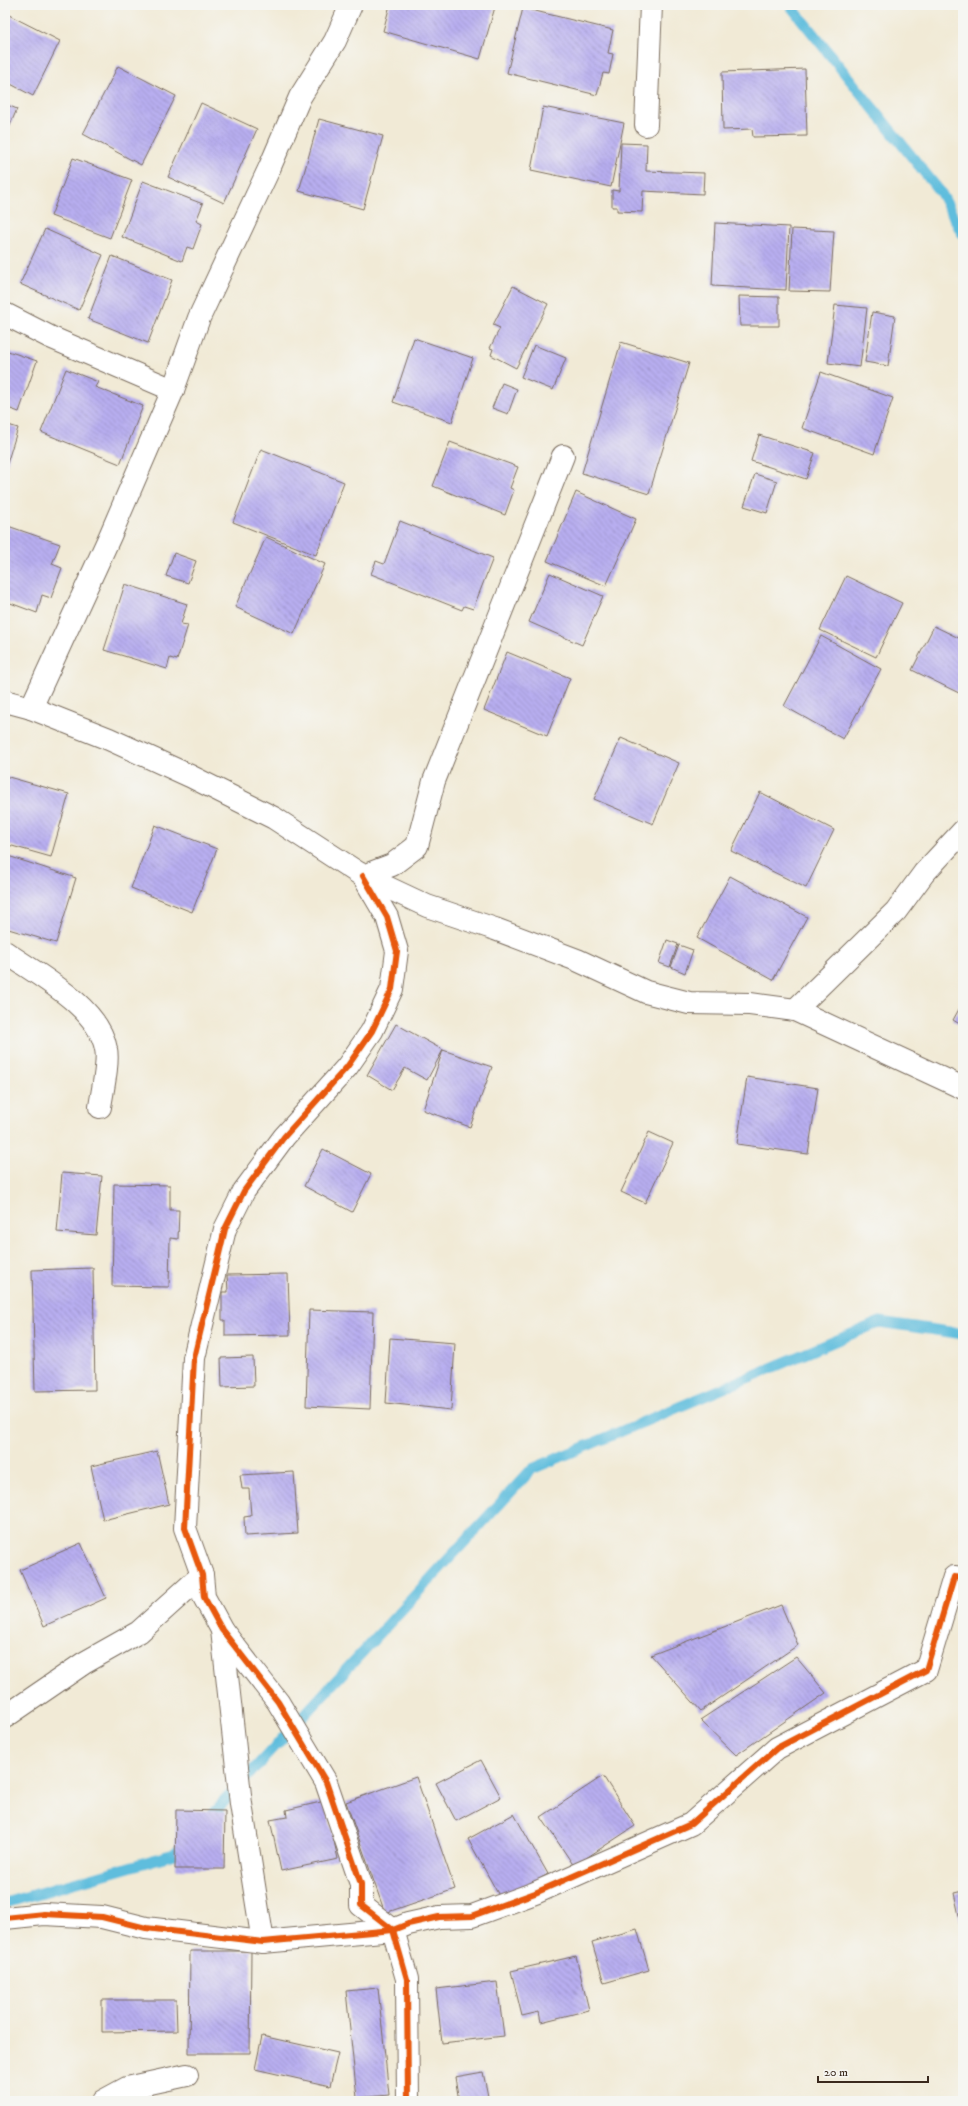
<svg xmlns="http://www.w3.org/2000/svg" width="968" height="2106" font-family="'IM FELL DW Pica',serif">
<defs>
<pattern id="building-back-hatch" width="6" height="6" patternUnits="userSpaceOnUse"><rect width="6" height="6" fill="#b8aef0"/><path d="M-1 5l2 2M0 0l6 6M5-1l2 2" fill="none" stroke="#978ec2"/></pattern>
</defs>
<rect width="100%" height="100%" fill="#f6f6f2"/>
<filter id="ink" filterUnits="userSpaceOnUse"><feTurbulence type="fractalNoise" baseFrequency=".025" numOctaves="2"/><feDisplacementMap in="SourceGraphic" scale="8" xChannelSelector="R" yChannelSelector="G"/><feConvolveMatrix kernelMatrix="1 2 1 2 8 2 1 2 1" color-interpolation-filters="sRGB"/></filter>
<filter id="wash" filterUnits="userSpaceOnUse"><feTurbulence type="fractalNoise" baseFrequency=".012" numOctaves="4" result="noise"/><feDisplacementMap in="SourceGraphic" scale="16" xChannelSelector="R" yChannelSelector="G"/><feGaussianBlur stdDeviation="0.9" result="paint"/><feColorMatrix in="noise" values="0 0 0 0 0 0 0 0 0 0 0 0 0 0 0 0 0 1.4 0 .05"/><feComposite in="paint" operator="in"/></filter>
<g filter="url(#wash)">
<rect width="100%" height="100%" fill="#f1ead6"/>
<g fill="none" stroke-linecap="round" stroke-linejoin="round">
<g stroke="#5fbddd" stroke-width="11">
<polyline points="790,5 941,193 963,235"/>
<polyline points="205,1822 532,1469 880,1322 963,1334"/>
<polyline points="5,1903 174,1854 185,1843"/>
</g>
</g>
<g id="blocks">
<g fill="url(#building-back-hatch)">
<polygon points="390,5 487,5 495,7 480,59 383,31"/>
<polygon points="523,8 613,30 608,53 613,54 609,74 603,73 597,95 507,73"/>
<polygon points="5,13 60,41 33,96 5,81"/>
<polygon points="118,66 176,96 141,165 83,134"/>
<polygon points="805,69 807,136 753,137 752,129 723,130 722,72"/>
<polygon points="201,103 257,129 224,203 168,177"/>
<polygon points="5,104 17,109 5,137"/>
<polygon points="543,107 624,123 611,187 531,170"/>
<polygon points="319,119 383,136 363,209 299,191"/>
<polygon points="621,143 647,144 646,171 704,173 703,194 643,191 642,212 617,211 617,207 612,207 612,190 619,191"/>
<polygon points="73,158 132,180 110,238 51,216"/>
<polygon points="143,181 203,204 196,221 202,224 193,249 187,247 182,261 122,237"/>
<polygon points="715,223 789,227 786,290 712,286"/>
<polygon points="45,229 103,255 79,310 20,284"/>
<polygon points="792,229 834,231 830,292 789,291"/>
<polygon points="112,256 172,280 148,343 88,319"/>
<polygon points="513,286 548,304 516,368 491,355 493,349 490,348 500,328 493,325"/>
<polygon points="739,296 779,297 779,326 740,326"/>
<polygon points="835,305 867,308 860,367 828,363"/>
<polygon points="872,312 895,316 888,366 865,362"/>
<polygon points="414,338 473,358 452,422 393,402"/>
<polygon points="621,342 689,363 649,494 582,473"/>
<polygon points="534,345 566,358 553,390 521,377"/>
<polygon points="5,350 37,361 19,412 5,407"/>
<polygon points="66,369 98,382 95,387 143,406 120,464 41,432"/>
<polygon points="821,372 893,398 874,454 802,428"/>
<polygon points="502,383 517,389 508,414 492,408"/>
<polygon points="5,424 18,428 5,470"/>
<polygon points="759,435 815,453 806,479 751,461"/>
<polygon points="450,442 518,467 510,488 514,490 505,515 433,486"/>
<polygon points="261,449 344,482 316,555 233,522"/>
<polygon points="755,474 777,481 767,513 744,506"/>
<polygon points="576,492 636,519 606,586 547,561"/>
<polygon points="400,521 493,558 473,609 464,606 462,610 371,574 376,561 384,564"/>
<polygon points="5,525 60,544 52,564 62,568 51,598 42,595 37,613 5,601"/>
<polygon points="266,537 325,564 294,634 235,607"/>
<polygon points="174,553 196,561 188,583 166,576"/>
<polygon points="550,573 603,596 582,645 529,622"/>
<polygon points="846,576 902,603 876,657 820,630"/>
<polygon points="125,584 187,604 181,624 188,625 177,660 170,658 167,669 104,650"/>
<polygon points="934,626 963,640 963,695 912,670"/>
<polygon points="821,636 881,669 843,739 784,706"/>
<polygon points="507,652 570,678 547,736 484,710"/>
<polygon points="621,738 679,763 653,824 594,799"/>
<polygon points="5,776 69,794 51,857 5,844"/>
<polygon points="760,792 834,830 806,888 731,851"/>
<polygon points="155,825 217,849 192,912 131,888"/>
<polygon points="5,855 76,878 56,943 5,928"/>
<polygon points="730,876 807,917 773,980 697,938"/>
<polygon points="667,940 678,944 670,967 659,963"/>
<polygon points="679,945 693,950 685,973 671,967"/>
<polygon points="963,1002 963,1026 953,1020"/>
<polygon points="396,1024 443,1050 427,1080 405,1068 392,1090 367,1075"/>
<polygon points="443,1050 492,1067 470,1127 423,1110"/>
<polygon points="747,1077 818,1088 808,1154 737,1144"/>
<polygon points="649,1132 673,1143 645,1203 621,1192"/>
<polygon points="323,1149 371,1174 352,1212 304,1186"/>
<polygon points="62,1173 102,1176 96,1235 57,1232"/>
<polygon points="114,1184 170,1185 170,1210 179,1210 178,1239 170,1238 169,1287 112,1286"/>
<polygon points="93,1268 95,1390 35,1391 32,1270"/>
<polygon points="288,1274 290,1335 225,1336 225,1320 222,1320 222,1292 228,1292 227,1275"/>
<polygon points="309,1310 373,1312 370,1409 306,1406"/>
<polygon points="390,1338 455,1343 451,1410 386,1403"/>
<polygon points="253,1357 254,1386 222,1387 221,1358"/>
<polygon points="157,1451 169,1504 103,1520 91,1466"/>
<polygon points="294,1472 298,1533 245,1536 244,1517 251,1516 249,1489 242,1489 240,1475"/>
<polygon points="81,1543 106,1598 44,1626 20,1570"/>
<polygon points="781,1605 798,1645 701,1711 651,1655"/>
<polygon points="796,1657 826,1693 736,1755 700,1720"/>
<polygon points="481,1760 501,1797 456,1821 436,1783"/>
<polygon points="603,1776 635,1826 574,1866 541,1817"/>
<polygon points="416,1777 455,1889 385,1913 346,1802"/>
<polygon points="325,1801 338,1859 281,1871 270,1820 287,1817 286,1810"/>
<polygon points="176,1810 225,1811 224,1869 175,1869"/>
<polygon points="514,1814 548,1874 502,1901 468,1839"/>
<polygon points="963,1891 963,1929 962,1929 954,1893"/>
<polygon points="637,1929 649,1970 604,1983 592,1942"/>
<polygon points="190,1951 251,1951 250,2053 189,2053"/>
<polygon points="576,1956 589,2010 541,2022 539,2012 522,2016 511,1971"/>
<polygon points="497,1982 504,2036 442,2043 436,1989"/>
<polygon points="378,1988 389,2095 357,2098 346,1991"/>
<polygon points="102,2000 176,2000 177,2031 102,2032"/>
<polygon points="262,2036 338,2053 330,2086 255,2069"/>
<polygon points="483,2072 489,2101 459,2101 455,2077"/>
</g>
</g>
</g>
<g filter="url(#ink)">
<use href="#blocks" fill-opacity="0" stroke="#7b6d5e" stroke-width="1"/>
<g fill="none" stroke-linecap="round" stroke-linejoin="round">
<defs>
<g id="street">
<polyline points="646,125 651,5"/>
<polyline points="5,314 50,337 173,390"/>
<polyline points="5,701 31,708 109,739 190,776 274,818 363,876 427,906 495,929 577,960 646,992 689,1003 750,1004 795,1010 963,1088"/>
<polyline points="31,708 110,536 173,390 199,318 269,169 300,97 335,41 351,5"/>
<polyline points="363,876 387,917 397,951 392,989 372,1031 347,1067 284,1137 244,1191 225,1229 194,1358 185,1528 202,1575 204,1597 222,1630 278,1702 326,1782 361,1884 361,1905 393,1930 407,1979 408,2101"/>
<polyline points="363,876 392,865 417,846 434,781 563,456"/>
<path d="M 5,952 C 38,975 99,1007 106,1049 C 109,1062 102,1093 100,1107"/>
<polyline points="795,1010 896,911 924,873 963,831"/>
<polyline points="222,1630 241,1804 263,1942"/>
<polyline points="5,1717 84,1663 139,1632 202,1575"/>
<polyline points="5,1918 44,1914 102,1917 146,1928 263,1942 393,1930 408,1924 439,1917 472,1916 535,1893 691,1824 777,1748 926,1670 954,1577 963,1578"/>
<polyline points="103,2101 127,2088 187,2075"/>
</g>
</defs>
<use href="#street" stroke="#7b6d5e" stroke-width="24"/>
<use href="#street" stroke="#fff" stroke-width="22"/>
<defs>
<g id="cycleway">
<polyline points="363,876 387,917 397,951 392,989 372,1031 347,1067 284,1137 244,1191 225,1229 194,1358 185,1528 202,1575 204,1597 222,1630 278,1702 326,1782 361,1884 361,1905 393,1930 407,1979 408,2101"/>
<polyline points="5,1918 44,1914 102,1917 146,1928 263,1942 393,1930 408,1924 439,1917 472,1916 535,1893 691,1824 777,1748 926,1670 954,1577 963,1578"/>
</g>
</defs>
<use href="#cycleway" stroke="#f6f6f2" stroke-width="8"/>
<use href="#cycleway" stroke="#e8590c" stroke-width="6"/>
</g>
</g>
<rect width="968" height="2106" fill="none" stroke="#f6f6f2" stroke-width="20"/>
<path d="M818 2076v6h110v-6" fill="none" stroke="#3b2a1e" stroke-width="2"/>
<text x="824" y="2076" font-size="12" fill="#3b2a1e" stroke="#f6f6f2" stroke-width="3" paint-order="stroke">20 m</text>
</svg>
